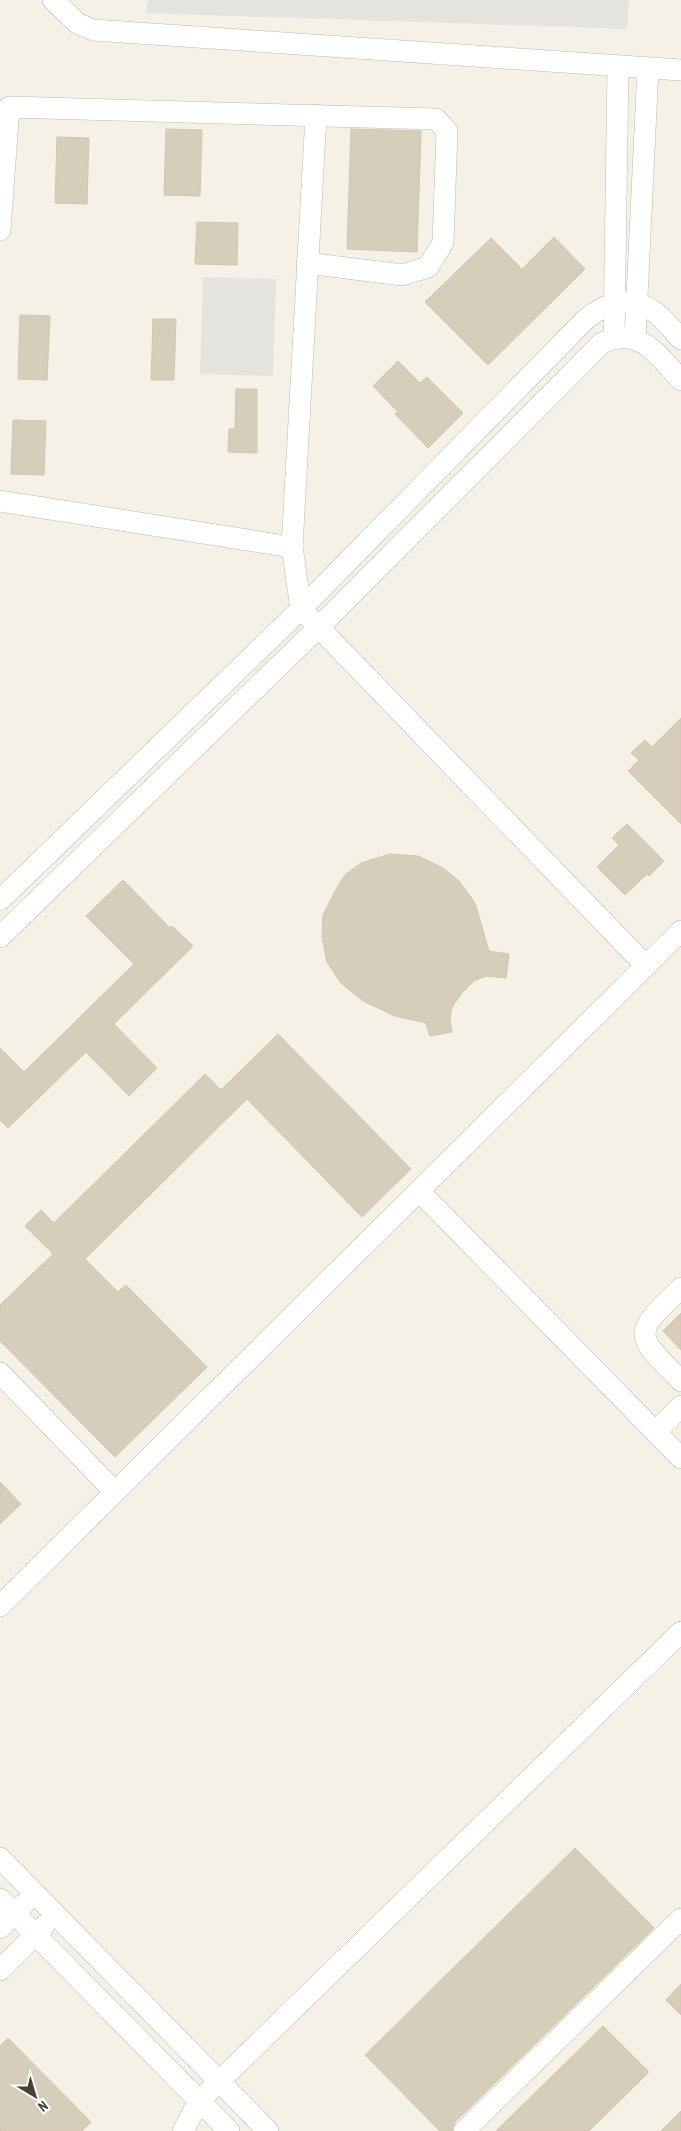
<svg xmlns="http://www.w3.org/2000/svg" width="681" height="2131" font-family="'PT Sans Narrow',sans-serif">
<rect width="100%" height="100%" fill="#f5f1e7"/>
<g fill="#e5e3df">
<polygon points="148,0 629,0 627,29 146,13"/>
<polygon points="203,277 276,279 273,376 200,374"/>
</g>
<g fill="#d7cdbb" stroke="#d3c5ae">
<polygon points="166,129 202,130 200,196 164,195"/>
<polygon points="351,129 421,131 417,252 347,249"/>
<polygon points="57,137 89,138 87,204 55,203"/>
<polygon points="197,222 238,223 237,265 195,264"/>
<polygon points="554,237 585,269 488,365 425,302 491,238 522,269"/>
<polygon points="20,315 50,316 47,380 18,379"/>
<polygon points="153,319 176,319 174,380 151,380"/>
<polygon points="398,361 420,383 427,377 463,413 428,448 395,414 398,412 373,386"/>
<polygon points="236,389 257,389 257,453 228,452 229,429 235,429"/>
<polygon points="13,420 46,421 44,475 11,474"/>
<polygon points="681,718 681,824 628,771 639,760 631,753 645,740 652,747"/>
<polygon points="627,824 664,861 649,876 647,874 625,895 597,867 619,845 612,838"/>
<polygon points="390,854 418,856 443,868 460,882 475,903 489,951 509,954 506,978 486,976 474,981 462,993 452,1007 450,1018 452,1032 430,1036 426,1023 395,1016 363,1001 340,982 327,962 322,937 323,915 335,891 345,875 361,863"/>
<polygon points="123,880 170,928 172,926 193,946 114,1024 157,1068 129,1096 86,1052 8,1128 0,1120 0,1048 24,1072 134,964 86,916"/>
<polygon points="278,1034 411,1169 362,1217 247,1099 85,1259 118,1292 126,1285 207,1367 115,1457 0,1341 0,1305 53,1254 25,1226 41,1210 54,1223 205,1074 221,1090"/>
<polygon points="681,1313 681,1350 663,1331"/>
<polygon points="0,1482 21,1504 0,1524"/>
<polygon points="575,1848 654,1928 455,2122 452,2131 440,2131 365,2055"/>
<polygon points="681,1984 681,2015 666,2000"/>
<polygon points="603,2026 649,2072 589,2131 496,2131"/>
<polygon points="8,2038 91,2122 82,2131 0,2131 0,2046"/>
<polygon points="681,2111 681,2131 661,2131"/>
</g>
<g fill="none" stroke-linecap="round" stroke-linejoin="round">
<defs>
<g id="minor">
<polyline points="53,0 77,23 93,30 681,70"/>
<polyline points="316,115 292,547 301,609 646,966"/>
<polyline points="0,230 9,107 436,119 447,131 443,243 428,267 402,275 307,263"/>
<polyline points="614,337 618,67"/>
<polyline points="635,338 648,68"/>
<polyline points="0,501 292,547"/>
<path d="M 0,900 L 301,609 L 585,320 C 605,303 629,295 653,311 C 663,317 672,330 681,339"/>
<path d="M 0,937 L 319,627 L 602,343 C 640,325 658,356 681,380"/>
<polyline points="419,1191 681,1458"/>
<path d="M 681,1288 C 632,1335 634,1333 681,1381"/>
<polyline points="0,1373 115,1492"/>
<polyline points="656,1432 681,1406"/>
<polyline points="0,1606 681,931"/>
<polyline points="0,1858 268,2131"/>
<polyline points="0,1899 229,2131"/>
<polyline points="0,1928 24,1904"/>
<polyline points="0,1970 44,1926"/>
<polyline points="183,2131 199,2101 681,1632"/>
<polyline points="464,2131 681,1919"/>
</g>
</defs>
<use href="#minor" stroke="#c1b9a8" stroke-width="22"/>
<use href="#minor" stroke="#fff" stroke-width="21"/>
</g>
<g transform="translate(35 2096) rotate(142)" stroke="#ffffff" stroke-width="4" paint-order="stroke">
<path d="M0-4L9 19L0 12L-9 19Z" fill="#484135"/>
<text y="-8" font-size="14" font-weight="bold" text-anchor="middle" fill="#484135">N</text>
</g>
</svg>
